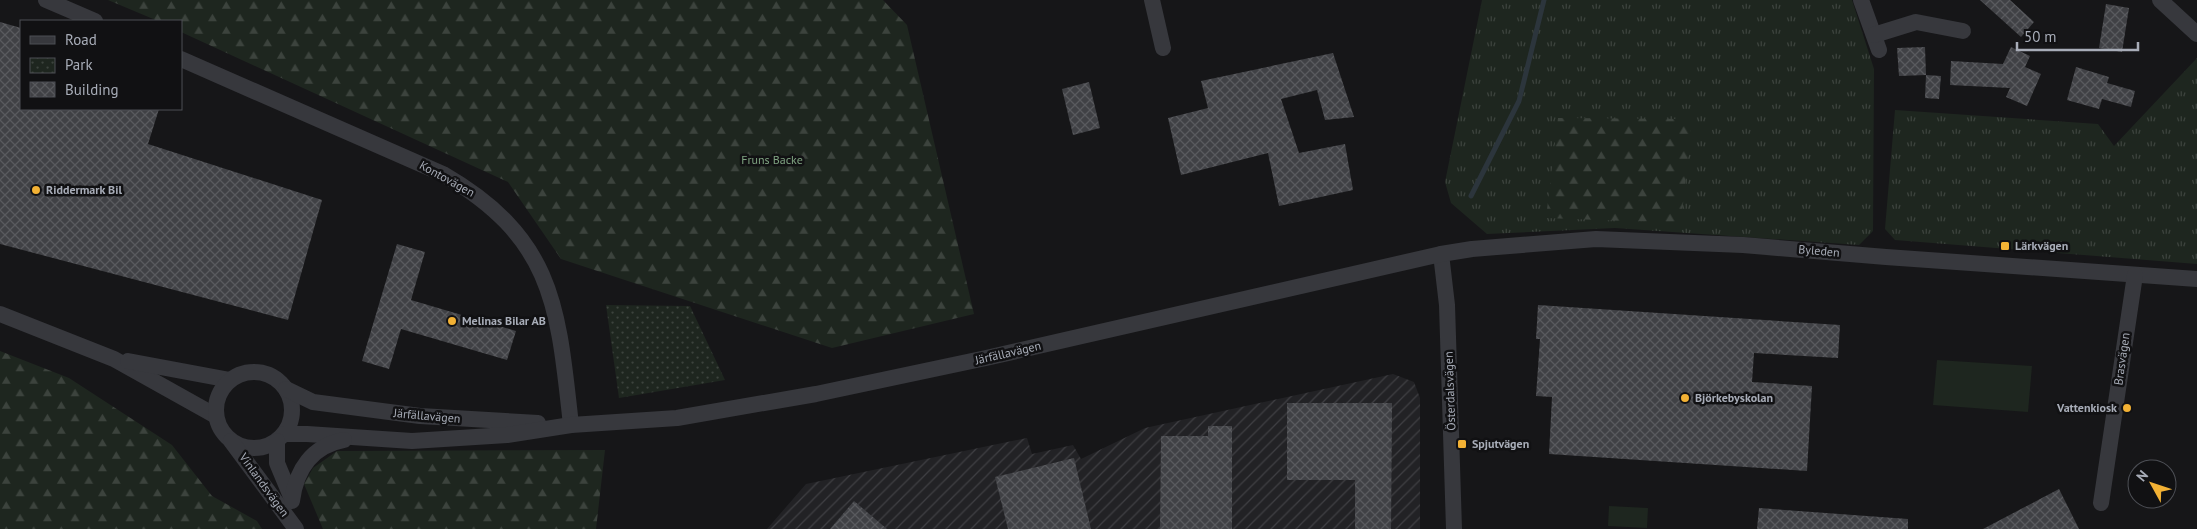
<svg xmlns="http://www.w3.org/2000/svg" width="2197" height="529" font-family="'PT Sans',sans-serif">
<defs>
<pattern id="industrial-furrows" width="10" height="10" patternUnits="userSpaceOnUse" patternTransform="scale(1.25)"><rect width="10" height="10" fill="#222225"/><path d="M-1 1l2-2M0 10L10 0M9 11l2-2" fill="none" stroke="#3f3f43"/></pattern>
<pattern id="grass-tufts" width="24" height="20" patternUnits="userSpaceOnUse" patternTransform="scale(1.25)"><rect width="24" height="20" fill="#1e261f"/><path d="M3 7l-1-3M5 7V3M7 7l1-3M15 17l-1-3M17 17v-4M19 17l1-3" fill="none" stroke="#3c433d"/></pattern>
<pattern id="forest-firs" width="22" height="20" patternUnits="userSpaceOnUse" patternTransform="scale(1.25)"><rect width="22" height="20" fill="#1e261f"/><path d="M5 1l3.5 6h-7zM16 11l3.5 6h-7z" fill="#3c433d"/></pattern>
<pattern id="park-dots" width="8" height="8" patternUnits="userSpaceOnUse" patternTransform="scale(1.25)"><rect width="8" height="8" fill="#1e261f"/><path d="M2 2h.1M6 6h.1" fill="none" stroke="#3c433d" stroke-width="1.8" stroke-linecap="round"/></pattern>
<pattern id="building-cross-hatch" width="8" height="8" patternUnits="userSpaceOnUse" patternTransform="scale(1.25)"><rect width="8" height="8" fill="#404145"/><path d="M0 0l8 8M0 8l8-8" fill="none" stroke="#595a5e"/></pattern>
</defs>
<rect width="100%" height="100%" fill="#161618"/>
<polygon fill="url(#industrial-furrows)" points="1393,374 1414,382 1420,398 1420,529 767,529 806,484 1027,438 1032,454 1073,445 1081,459 1145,428"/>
<g fill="url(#grass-tufts)">
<polygon points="1482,0 1852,0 1874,69 1873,231 1859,245 1615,228 1487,234 1451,203 1445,182"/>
<polygon points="2197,58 2197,264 1895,240 1885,229 1895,110 2098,124 2114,146"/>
</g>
<g fill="url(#forest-firs)">
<polygon points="108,0 883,0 907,25 974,314 832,348 561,259 508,182 181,32 181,21 158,21"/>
<polygon points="1558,118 1692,119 1681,223 1546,218"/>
<polygon points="0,351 69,378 172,445 212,496 257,521 262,529 0,529"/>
<polygon points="605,450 596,529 323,529 304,484 313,468 337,451"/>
</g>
<polygon fill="url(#park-dots)" points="606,305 690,306 725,380 619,398"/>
<g fill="#1e261f">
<polygon points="1937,360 2032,366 2028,412 1933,405"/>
<polygon points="1609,506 1648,508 1647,528 1608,526"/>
</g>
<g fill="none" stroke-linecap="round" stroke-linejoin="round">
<polyline stroke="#2c353c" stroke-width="5" points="1471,196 1519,101 1544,0"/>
</g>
<g fill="url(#building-cross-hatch)">
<polygon points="1980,0 2010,0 2034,22 2021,37"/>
<polygon points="2106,4 2129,8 2122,52 2099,48"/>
<polygon points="0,22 21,28 21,109 159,109 148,144 322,200 288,320 0,244"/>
<polygon points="1925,47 1926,75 1899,76 1897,48"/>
<polygon points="2011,47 2030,56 2025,67 2041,74 2027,106 2006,97 2010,88 1950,85 1951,61 2003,64"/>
<polygon points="1333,53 1354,117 1325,120 1317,90 1281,99 1299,153 1345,144 1353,190 1279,206 1268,153 1181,175 1168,118 1208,108 1201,81"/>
<polygon points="2076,67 2109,77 2107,83 2135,91 2131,107 2102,99 2099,109 2067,100"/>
<polygon points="1926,75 1941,76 1939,99 1925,98"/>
<polygon points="1089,82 1100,128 1073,135 1062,89"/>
<polygon points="397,244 425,252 411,300 516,331 507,360 401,329 389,369 362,361"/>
<polygon points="1538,305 1840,325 1838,358 1754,353 1752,382 1812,386 1807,471 1549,454 1552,397 1536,396 1540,339 1536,339"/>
<polygon points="1287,403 1392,403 1391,529 1355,529 1355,480 1287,480"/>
<polygon points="1208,426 1232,426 1232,529 1160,529 1161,436 1208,436"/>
<polygon points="1074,458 1091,529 1008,529 995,477"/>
<polygon points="2059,489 2079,529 1983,529"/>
<polygon points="854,501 887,529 830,529"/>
<polygon points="1759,508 1908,519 1908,529 1757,529"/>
</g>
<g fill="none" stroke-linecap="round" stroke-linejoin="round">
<g stroke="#37383d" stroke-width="16">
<polyline points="46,0 95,21"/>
<polyline points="1152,0 1163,48"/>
<polyline points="1861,0 1879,50"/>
<polyline points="2160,0 2197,34"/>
<polyline points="1874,35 1916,22 1963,31"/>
<path d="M 181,59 L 443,174 C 555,239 558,308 571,425"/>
<polyline points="1441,254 1447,305 1454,529"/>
<polyline points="0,314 114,359 216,416"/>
<polyline points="128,361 230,380"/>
<circle cx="254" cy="410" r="38"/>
<polyline points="286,389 313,402 420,416 538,423"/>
<polyline points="284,434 307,434 412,441 507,435 571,425 677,418 816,394 986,358 1441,254 1472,249 1596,239 1743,245 1886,257 2197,279"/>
<polyline points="231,441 296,529"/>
<polyline points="277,441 277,463 292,499"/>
<path d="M 292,501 C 296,470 312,446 344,440"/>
<polyline points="2101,503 2135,275"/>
</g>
</g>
<g fill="#f2b134" stroke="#111113" stroke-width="2">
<circle cx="36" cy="190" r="5"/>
<rect x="2000" y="241" width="10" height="10" rx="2.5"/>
<circle cx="452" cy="321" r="5"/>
<circle cx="1685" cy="398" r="5"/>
<circle cx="2127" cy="408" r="5"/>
<rect x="1457" y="439" width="10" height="10" rx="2.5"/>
</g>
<g text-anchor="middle" stroke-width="5" stroke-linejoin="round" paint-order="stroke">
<g font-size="12" fill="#7fa381" stroke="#111113">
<text x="772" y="164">Fruns Backe</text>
</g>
<g font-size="12" fill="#a8adb8" stroke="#111113">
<text transform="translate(447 179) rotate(29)" y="4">Kontovägen</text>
<text transform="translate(1819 251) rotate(5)" y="4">Byleden</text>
<text transform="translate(1008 353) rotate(-13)" y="4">Järfällavägen</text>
<text transform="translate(2122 359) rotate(-82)" y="4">Brasvägen</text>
<text transform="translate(1450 391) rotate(-92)" y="4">Österdalsvägen</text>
<text transform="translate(427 416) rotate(5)" y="4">Järfällavägen</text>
<text transform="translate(264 485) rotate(54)" y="4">Vinlandsvägen</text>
</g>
<g font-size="12" font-weight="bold" fill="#a8adb8" stroke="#111113" text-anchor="start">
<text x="46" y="194">Riddermark Bil</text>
<text x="2015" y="250">Lärkvägen</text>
<text x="462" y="325">Melinas Bilar AB</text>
<text x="1695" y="402">Björkebyskolan</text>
<text x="2117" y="412" text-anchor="end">Vattenkiosk</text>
<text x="1472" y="448">Spjutvägen</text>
</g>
</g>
<rect x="20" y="20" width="162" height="90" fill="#111113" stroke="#4d4f55"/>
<rect x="30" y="36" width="25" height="8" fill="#37383d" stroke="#4d4f55"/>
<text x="65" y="45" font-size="15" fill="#a8adb8">Road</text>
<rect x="30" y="58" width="25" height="15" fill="url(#park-dots)" stroke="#4d4f55"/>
<text x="65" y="70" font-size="15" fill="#a8adb8">Park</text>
<rect x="30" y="82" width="25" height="15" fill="url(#building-cross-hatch)" stroke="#4d4f55"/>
<text x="65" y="95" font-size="15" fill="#a8adb8">Building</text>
<g transform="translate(2152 484) rotate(310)"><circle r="24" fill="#111113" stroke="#4d4f55"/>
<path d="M0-4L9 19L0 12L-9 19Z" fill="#f2b134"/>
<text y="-8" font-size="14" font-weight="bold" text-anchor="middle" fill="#a8adb8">N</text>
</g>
<path d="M2017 42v8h121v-8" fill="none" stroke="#a8adb8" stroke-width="2.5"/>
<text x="2024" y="42" font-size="15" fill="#a8adb8" stroke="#111113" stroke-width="4" paint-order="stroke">50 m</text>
</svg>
